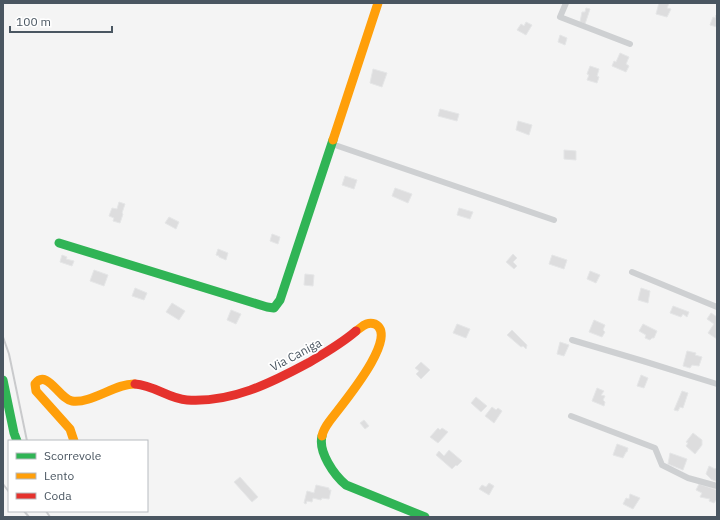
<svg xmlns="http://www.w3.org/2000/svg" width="720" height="520" font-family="'IBM Plex Sans',sans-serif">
<rect width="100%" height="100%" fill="#f4f4f4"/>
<g fill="#ddddde" stroke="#e5e6e7">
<polygon points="659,3 669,3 667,8 671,9 667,17 656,14"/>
<polygon points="586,8 590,9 585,24 580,22 582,12 585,12"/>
<polygon points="716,15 717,27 710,25 713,17 715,18"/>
<polygon points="526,22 532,25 526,35 517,30 521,24 524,26"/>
<polygon points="560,35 567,38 565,45 558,42"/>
<polygon points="620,53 629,57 626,64 629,66 626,72 612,66 614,61 616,62"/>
<polygon points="590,66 599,69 597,76 599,77 597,83 587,80 589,75 587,74"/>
<polygon points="373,69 387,73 382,87 370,83"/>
<polygon points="440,109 459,114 457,121 438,116"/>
<polygon points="518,121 532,125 529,135 516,130"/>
<polygon points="564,150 576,151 576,160 564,159"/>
<polygon points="345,176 357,180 354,189 342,185"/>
<polygon points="395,188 412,194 408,203 392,196"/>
<polygon points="119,202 125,204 122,213 123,214 120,223 113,221 114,218 109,216 112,208 117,209"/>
<polygon points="459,208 473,212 470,219 457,215"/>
<polygon points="169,217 179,222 176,229 165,223"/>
<polygon points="272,234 280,237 278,244 270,241"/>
<polygon points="218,249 228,253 226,260 219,257 219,256 216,255"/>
<polygon points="513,254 517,258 513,262 517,266 514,269 506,262"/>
<polygon points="62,255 67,257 66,259 74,261 72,266 60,262"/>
<polygon points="552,255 567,260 564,269 549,264"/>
<polygon points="94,270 108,275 104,286 90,281"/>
<polygon points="590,271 600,275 596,283 587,279"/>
<polygon points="305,274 314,275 313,286 304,285"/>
<polygon points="135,288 147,293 144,300 132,296"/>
<polygon points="641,288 650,291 648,303 638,300"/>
<polygon points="172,303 185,311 179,320 166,312"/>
<polygon points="673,306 689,312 687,317 683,314 681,317 670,313"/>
<polygon points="231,310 241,314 236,324 227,320"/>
<polygon points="711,313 717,317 717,339 708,333 714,324 707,319"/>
<polygon points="594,320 605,325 603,330 605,332 602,337 589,332"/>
<polygon points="457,324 470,329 466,338 453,333"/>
<polygon points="643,324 657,331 654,338 652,338 650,340 645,338 646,335 639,331"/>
<polygon points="512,330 527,345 526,349 523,346 521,347 507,335"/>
<polygon points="560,342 569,345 564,356 557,354"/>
<polygon points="687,351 696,353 695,355 702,357 699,366 692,365 690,368 683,366"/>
<polygon points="421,362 430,370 421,379 416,374 419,371 415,368"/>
<polygon points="641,375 648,378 644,388 637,386"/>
<polygon points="597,388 604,391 601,395 605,396 603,400 605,402 604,406 592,401"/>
<polygon points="682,391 688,393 683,408 680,407 678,411 674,410"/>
<polygon points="476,397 487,406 481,412 471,403"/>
<polygon points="492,407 496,410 498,408 502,411 494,423 485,416"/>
<polygon points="364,420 369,426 365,429 360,423"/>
<polygon points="438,428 440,430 442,428 448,432 438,443 430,437"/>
<polygon points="693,433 702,440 702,445 695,454 686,446 688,443 686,442"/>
<polygon points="617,444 628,448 627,452 626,452 623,458 613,455"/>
<polygon points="449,450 462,461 457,466 456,465 452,469 436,455 439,451 444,456"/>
<polygon points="670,453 687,459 683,470 668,464"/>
<polygon points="709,466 715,469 716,468 717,469 717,482 711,479 706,474"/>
<polygon points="240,477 258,497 252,502 234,482"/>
<polygon points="489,483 494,486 489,495 479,489 482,485 486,487"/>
<polygon points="699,484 717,490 717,500 716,500 714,503 709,501 710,499 700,497 702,493 696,490"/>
<polygon points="316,485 329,488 329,490 331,490 329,499 322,498 321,500 313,498 312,502 307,501 306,504 304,503 307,491 314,493"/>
<polygon points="630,494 640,498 633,509 623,504 626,498 629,499"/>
</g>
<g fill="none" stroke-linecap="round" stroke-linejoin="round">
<g stroke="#ced0d2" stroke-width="6">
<polyline points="566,3 560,17 630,44"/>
<polyline points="332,144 554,220"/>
<polyline points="632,272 717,307"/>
<polyline points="572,340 643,361 717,384"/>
<polyline points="571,416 655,448 662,465 688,478 717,486"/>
</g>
<g stroke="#30b455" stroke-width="9">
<polyline points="59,243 267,307 274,308 280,300 333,140"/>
<polyline points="3,380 14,433 17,441"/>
<path d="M 322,436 C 318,452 334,475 346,485 L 425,517"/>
</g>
<g stroke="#ff9f0a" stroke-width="9">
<polyline points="333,140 378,3"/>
<path d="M 322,436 C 323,431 326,426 329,422 C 338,409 401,337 375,324 C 367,321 362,327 356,331"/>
<path d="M 74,441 L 70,429 L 36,391 L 35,384 C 47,368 59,399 72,401 C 91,404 116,383 135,384"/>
</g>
<path stroke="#e5322d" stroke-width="9" d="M 135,384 C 154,385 169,399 187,400 C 231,403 271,383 308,363 C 325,353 341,344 356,331"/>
<g stroke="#c9cacc" stroke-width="2">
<polyline points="3,337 9,354 27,441"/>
<polyline points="3,484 9,492"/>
<polyline points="24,511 29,517"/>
<polyline points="46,511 50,517"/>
</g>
</g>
<g text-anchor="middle" stroke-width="3.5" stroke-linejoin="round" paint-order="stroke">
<g font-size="12" fill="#4a5661" stroke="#fff">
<text transform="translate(296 355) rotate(-28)" y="4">Via Caniga</text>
</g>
</g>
<rect width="720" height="520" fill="none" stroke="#4a5661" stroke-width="8"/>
<rect x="8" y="440" width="140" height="72" fill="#ffffff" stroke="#b7bbc0"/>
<rect x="16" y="453" width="20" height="6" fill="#30b455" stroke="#b7bbc0"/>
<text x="44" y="460" font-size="12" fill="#4a5661">Scorrevole</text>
<rect x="16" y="473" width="20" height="6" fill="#ff9f0a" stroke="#b7bbc0"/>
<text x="44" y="480" font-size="12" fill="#4a5661">Lento</text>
<rect x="16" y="493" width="20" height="6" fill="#e5322d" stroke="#b7bbc0"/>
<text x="44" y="500" font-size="12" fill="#4a5661">Coda</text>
<path d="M10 26v6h102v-6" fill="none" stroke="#4a5661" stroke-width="2"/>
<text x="16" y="26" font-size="12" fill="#4a5661" stroke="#ffffff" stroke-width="3" paint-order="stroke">100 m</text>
</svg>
